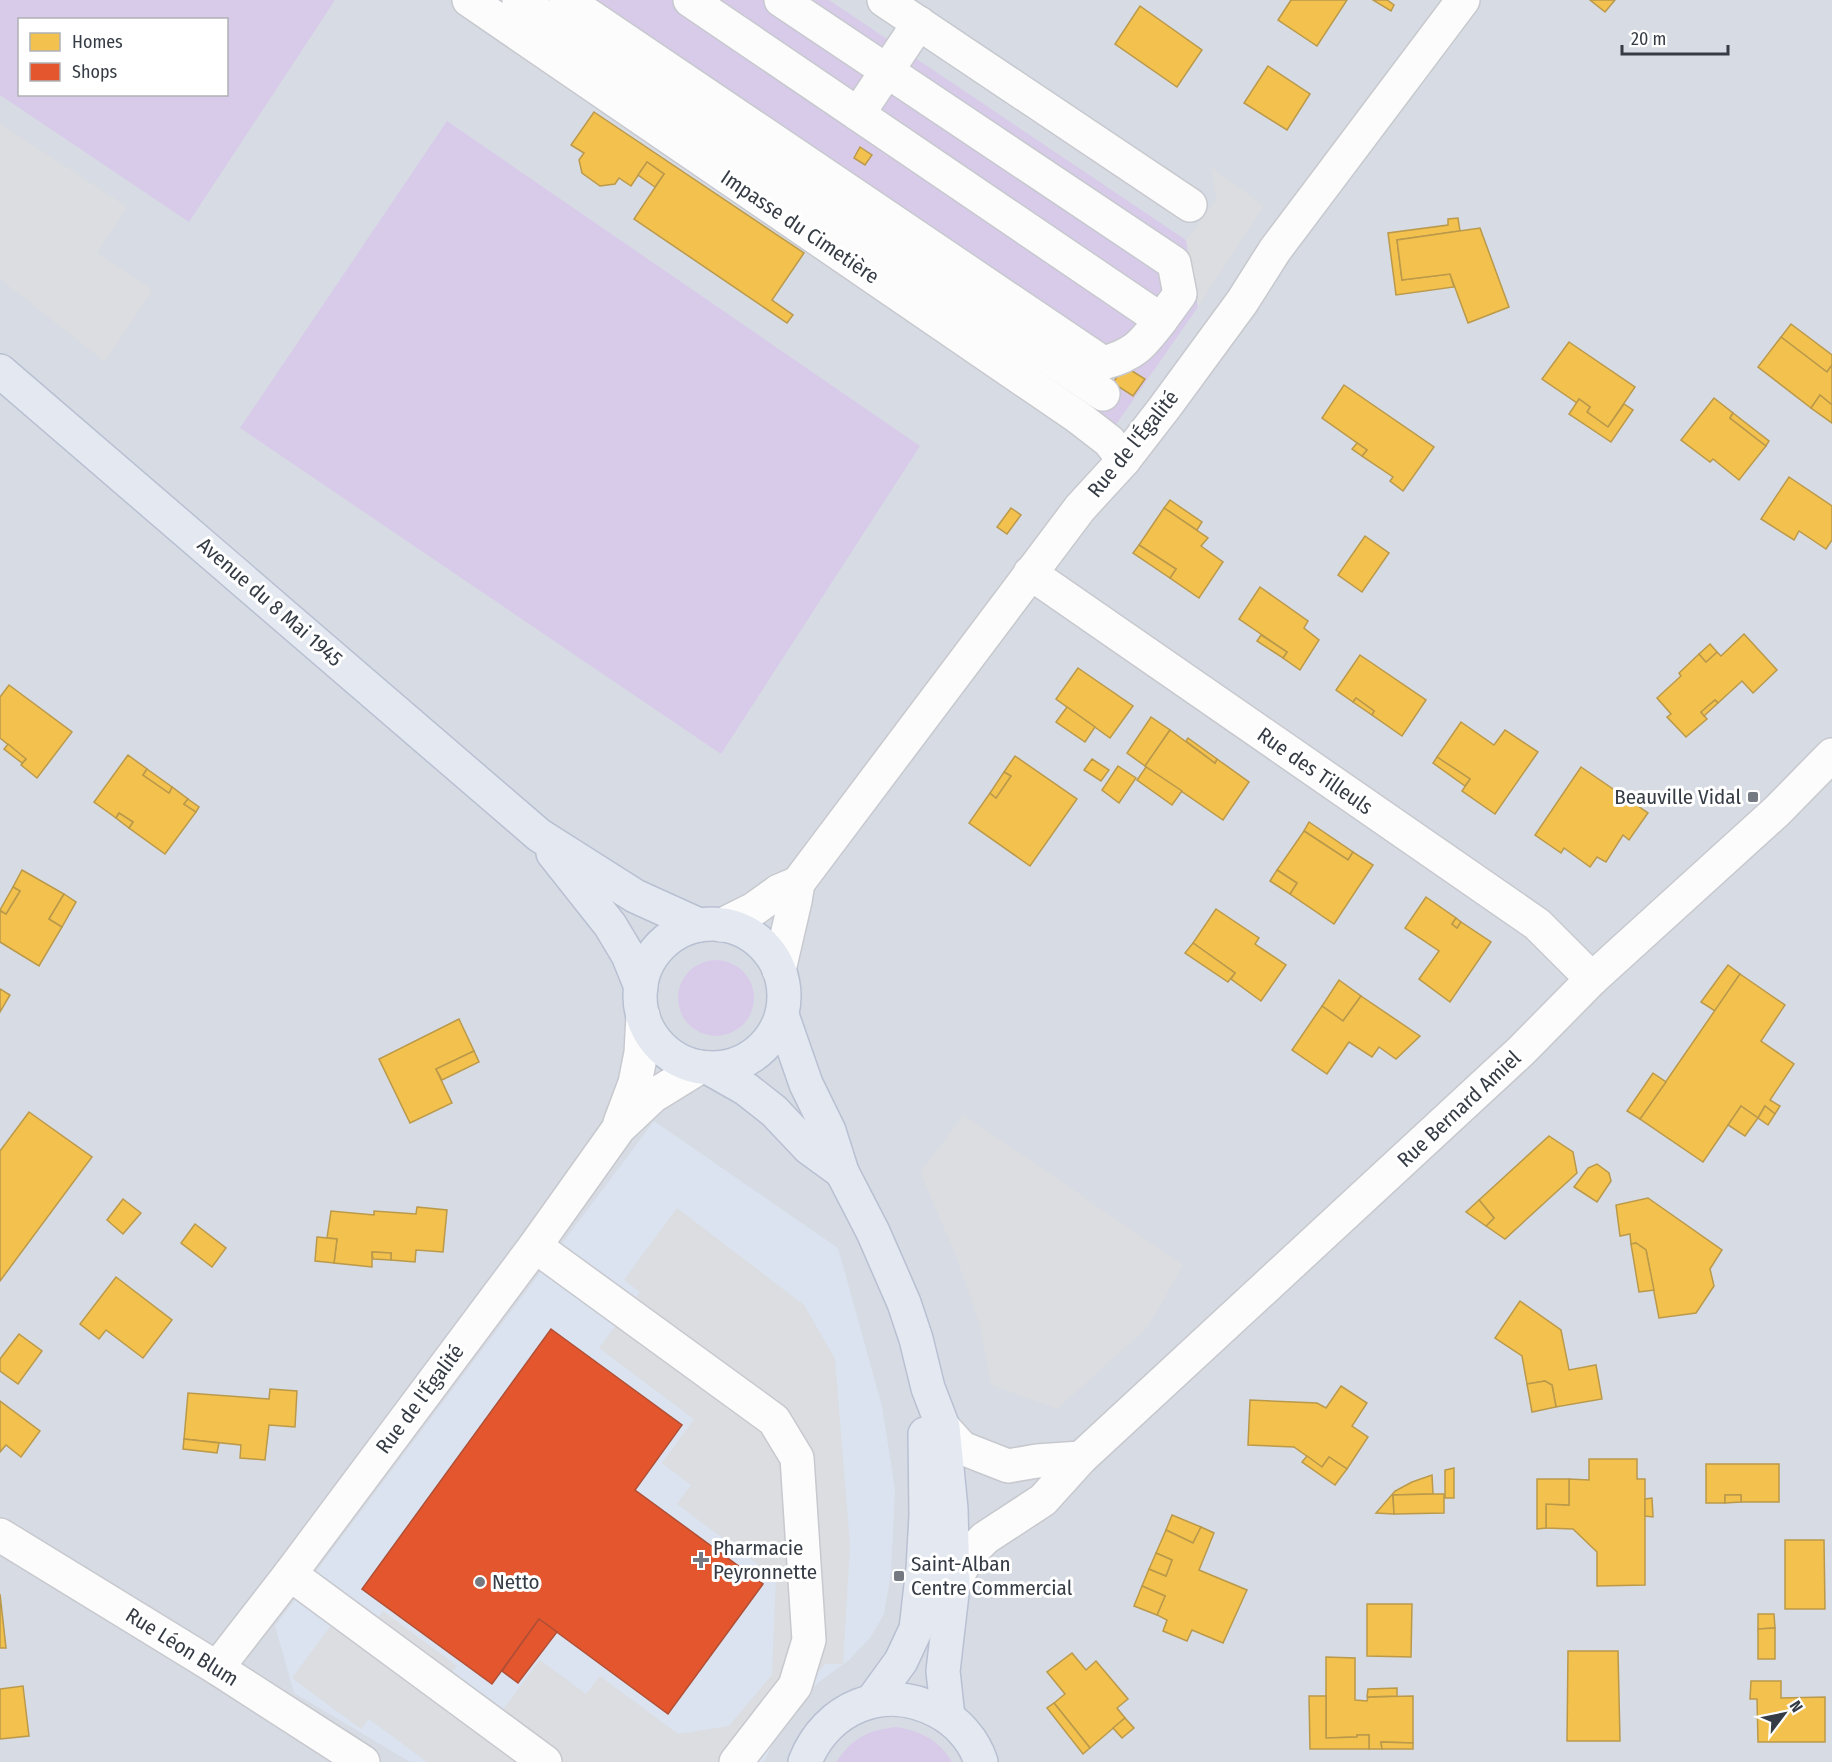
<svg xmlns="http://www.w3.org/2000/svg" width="1832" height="1762" font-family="'Fira Sans Condensed',sans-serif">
<rect width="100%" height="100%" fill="#eaebf0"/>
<path fill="#d7dbe3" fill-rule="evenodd" d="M 0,0 L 1832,0 L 1832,1762 L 0,1762 ZM 20,20 L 226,20 L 226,94 L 20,94 Z"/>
<polygon fill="#dae3ef" points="654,1121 838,1248 882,1406 895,1489 891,1574 884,1614 870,1638 849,1660 819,1682 796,1704 776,1735 764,1762 410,1762 294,1693 275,1626"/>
<g fill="#d8cbea" fill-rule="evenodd">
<path d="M 0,0 L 335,0 L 189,222 L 0,95 ZM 20,20 L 226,20 L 226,94 L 20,94 Z"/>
<polygon points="487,0 829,0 1186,240 1198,307 1115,426"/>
<polygon points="447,121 920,446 721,754 240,428"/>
<circle cx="716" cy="998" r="38"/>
<path d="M 897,1727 C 922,1732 938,1739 952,1762 L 836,1762 C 853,1738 867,1730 897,1727 Z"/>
</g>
<g fill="#dbdde1">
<polygon points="0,123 127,207 97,253 153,290 105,362 0,279"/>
<polygon points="1211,167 1264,206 1198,307 1186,240 1216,200"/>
<polygon points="964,1115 1183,1265 1148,1327 1057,1409 991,1385 980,1326 958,1261 920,1172"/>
<polygon points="677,1208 804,1305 835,1359 850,1546 843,1664 825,1664 785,1711 757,1762 427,1762 369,1719 361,1729 292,1678 332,1624 358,1644 383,1611 457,1666 451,1673 502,1711 540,1660 586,1694 600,1676 678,1734 729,1726 772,1675 776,1578 677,1504 691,1485 662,1463 694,1419 599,1348 640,1292 624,1280"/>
</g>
<g fill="#f2c14e" stroke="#ba994b" stroke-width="1.5">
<polygon points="1291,0 1347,0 1317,46 1278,20"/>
<polygon points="1373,0 1387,0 1394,5 1391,11"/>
<polygon points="1590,0 1615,0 1605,12"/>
<polygon points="1140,6 1202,50 1177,87 1115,44"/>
<polygon points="1268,66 1310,94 1287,130 1244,103"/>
<polygon points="594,112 804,253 772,300 793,315 787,323 634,219 664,174 647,162 631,186 619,178 615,184 600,186 582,173 579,160 584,153 571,145"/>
<polygon points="860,147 872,155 865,165 854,158"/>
<polygon points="647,162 664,174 655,187 638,175"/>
<polygon points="1458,218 1460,231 1397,240 1402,280 1450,274 1454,287 1396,295 1388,233 1448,225 1448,219"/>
<polygon points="1480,228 1509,307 1468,323 1450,274 1402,280 1397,240"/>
<polygon points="1791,324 1832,355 1832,365 1827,372 1781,337"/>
<polygon points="1781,337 1827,372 1832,365 1832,405 1820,395 1811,408 1758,367"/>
<polygon points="1569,342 1635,387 1608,427 1587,412 1590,407 1579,399 1577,403 1542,379"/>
<polygon points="1124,366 1145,379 1133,396 1113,383"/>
<polygon points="1344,385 1434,447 1403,491 1390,481 1393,477 1362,456 1367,450 1322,418"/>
<polygon points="1820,395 1832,405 1832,423 1811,408"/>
<polygon points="1714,398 1733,413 1730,418 1766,446 1739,480 1713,459 1710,462 1681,440"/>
<polygon points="1579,399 1590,407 1587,412 1608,427 1624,404 1633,410 1611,442 1569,414"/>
<polygon points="1733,413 1769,441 1766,446 1730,418"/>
<polygon points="1357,443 1367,450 1362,456 1352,449"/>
<polygon points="1789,477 1832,506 1832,540 1826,549 1799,531 1794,540 1761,519"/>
<polygon points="1170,500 1202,522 1197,530 1164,508"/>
<polygon points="1011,508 1021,515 1007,534 997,527"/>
<polygon points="1164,508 1208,538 1201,546 1223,562 1199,598 1170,578 1176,569 1139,545"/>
<polygon points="1365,536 1389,553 1362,592 1338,575"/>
<polygon points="1139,545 1176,569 1170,578 1133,553"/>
<polygon points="1260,587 1308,621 1304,628 1319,640 1300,670 1283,658 1287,652 1239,619"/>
<polygon points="1744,634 1777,670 1753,693 1742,681 1718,703 1715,700 1701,712 1707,719 1686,737 1667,717 1671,714 1657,698 1681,676 1679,673 1699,654 1706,662 1717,652 1721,656"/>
<polygon points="1261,635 1287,652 1283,658 1257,641"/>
<polygon points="1710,644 1717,652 1706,662 1699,654"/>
<polygon points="1360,655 1426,700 1402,736 1372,715 1374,711 1356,698 1353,702 1336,690"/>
<polygon points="1078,668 1133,706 1110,738 1056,699"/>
<polygon points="9,685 72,732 37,778 21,765 26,759 0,738 0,697"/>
<polygon points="1356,698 1374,711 1372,715 1353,702"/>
<polygon points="1715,700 1718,703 1704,716 1701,712"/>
<polygon points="1067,707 1095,727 1085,742 1056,722"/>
<polygon points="1151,717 1170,730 1145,766 1127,753"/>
<polygon points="1461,722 1494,745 1505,730 1538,752 1495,814 1462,791 1470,779 1437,757"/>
<polygon points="1170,730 1215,763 1217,759 1249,782 1223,820 1145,766"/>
<polygon points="1188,738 1217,759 1215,763 1186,741"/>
<polygon points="8,744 26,759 22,763 4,749"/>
<polygon points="128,755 147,769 143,775 169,793 172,787 188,799 184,804 196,812 165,854 129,828 133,822 119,813 116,818 94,802"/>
<polygon points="1015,756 1077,799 1030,866 969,823 990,793 996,798 1011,776 1004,772"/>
<polygon points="1437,757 1470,779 1465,786 1433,763"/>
<polygon points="1092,759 1109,770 1101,781 1084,770"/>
<polygon points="1118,766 1136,778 1119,803 1102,790"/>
<polygon points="1146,767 1182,791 1172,805 1137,780"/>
<polygon points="1581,767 1648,813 1629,840 1623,835 1606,862 1597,857 1590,867 1564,848 1561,853 1535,835"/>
<polygon points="147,769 172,787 169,793 143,775"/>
<polygon points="1004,772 1011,776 996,798 990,793"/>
<polygon points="188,799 199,807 196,812 184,804"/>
<polygon points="119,813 133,822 129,828 116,818"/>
<polygon points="1309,822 1353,852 1348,860 1304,831"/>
<polygon points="1304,831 1348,860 1353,852 1373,865 1334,924 1290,894 1297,883 1277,870"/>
<polygon points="22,870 64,894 49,919 62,927 39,966 0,942 0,911 6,914 20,891 13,887"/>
<polygon points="1277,870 1297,883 1290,894 1270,881"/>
<polygon points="13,887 20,891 6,914 0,910"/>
<polygon points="64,894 76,902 62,927 49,919"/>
<polygon points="1426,897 1456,918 1452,924 1457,928 1461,922 1491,942 1450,1002 1419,979 1439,951 1405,928"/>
<polygon points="1216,909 1259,938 1255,944 1286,965 1261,1001 1231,979 1235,973 1193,943"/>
<polygon points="1456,918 1461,922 1457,928 1452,924"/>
<polygon points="1193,943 1235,973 1228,982 1185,953"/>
<polygon points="1728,965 1740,974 1715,1011 1701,1002"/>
<polygon points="1740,974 1785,1005 1761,1041 1794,1064 1770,1100 1780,1106 1775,1114 1765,1106 1758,1118 1741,1106 1703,1162 1640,1119"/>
<polygon points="1339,980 1361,996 1343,1021 1322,1006"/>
<polygon points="0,989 10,995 0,1012"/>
<polygon points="1361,996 1420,1036 1396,1059 1379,1047 1372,1057 1349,1042 1327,1074 1292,1050 1322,1006 1343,1021"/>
<polygon points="459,1019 474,1051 436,1069 452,1103 410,1123 379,1059"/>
<polygon points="474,1051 479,1062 442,1080 436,1069"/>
<polygon points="1653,1073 1666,1082 1640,1119 1627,1111"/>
<polygon points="1741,1106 1758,1118 1745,1136 1728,1125"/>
<polygon points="1765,1106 1775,1114 1768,1125 1758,1118"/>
<polygon points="29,1112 92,1157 0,1281 0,1151"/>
<polygon points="1549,1136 1573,1152 1577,1173 1505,1239 1486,1226 1494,1218 1479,1200"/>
<polygon points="1597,1164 1609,1173 1611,1181 1597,1202 1574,1187 1588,1168"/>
<polygon points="1648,1198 1722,1250 1710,1269 1714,1286 1696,1313 1659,1318 1646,1250 1636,1243 1631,1244 1630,1234 1620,1236 1616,1205"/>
<polygon points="123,1199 141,1213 123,1234 107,1220"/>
<polygon points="1479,1200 1494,1218 1486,1226 1466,1212"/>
<polygon points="417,1207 447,1210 443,1252 416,1250 415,1262 391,1260 391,1253 372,1252 372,1267 334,1263 337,1239 327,1238 331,1211 374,1215 374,1211 416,1214"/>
<polygon points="195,1224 226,1248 212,1267 181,1243"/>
<polygon points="317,1237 337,1239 334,1263 315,1261"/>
<polygon points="1636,1243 1646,1250 1654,1290 1639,1292 1631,1244"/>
<polygon points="372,1252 391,1253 391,1260 373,1259"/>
<polygon points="116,1277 172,1320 143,1358 106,1330 99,1339 80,1324"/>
<polygon points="1520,1301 1561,1330 1569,1370 1596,1365 1602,1399 1556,1407 1552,1385 1545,1381 1527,1384 1522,1356 1495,1338"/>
<polygon points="19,1334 42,1351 18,1384 0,1371 0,1359"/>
<polygon points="1545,1381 1552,1385 1556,1407 1532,1412 1527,1384"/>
<polygon points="1341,1386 1367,1403 1352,1426 1368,1437 1347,1469 1329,1457 1322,1467 1294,1447 1248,1445 1250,1400 1317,1403 1326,1408"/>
<polygon points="270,1389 297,1391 295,1427 269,1425 265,1460 240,1458 241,1445 184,1439 188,1393 269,1399"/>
<polygon points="0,1401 40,1431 21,1457 6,1445 0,1452"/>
<polygon points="184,1439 219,1443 217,1453 183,1449"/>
<polygon points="1307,1456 1322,1467 1329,1457 1347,1469 1335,1485 1302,1462"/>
<polygon points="1589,1459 1637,1459 1637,1479 1645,1479 1645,1585 1597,1586 1597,1552 1573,1529 1546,1528 1546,1504 1569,1505 1569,1479 1589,1480"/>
<polygon points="1706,1464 1779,1464 1779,1502 1741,1502 1741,1495 1725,1495 1725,1503 1706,1503"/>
<polygon points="1454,1468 1454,1498 1445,1498 1445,1470"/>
<polygon points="1432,1475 1433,1494 1393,1495 1394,1514 1376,1513 1395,1491 1412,1482"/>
<polygon points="1537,1479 1569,1479 1569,1505 1546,1504 1546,1528 1537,1529"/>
<polygon points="1433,1494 1444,1494 1444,1513 1394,1514 1393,1495"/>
<polygon points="1725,1495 1741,1495 1741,1502 1725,1503"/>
<polygon points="1652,1498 1653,1517 1645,1516 1645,1499"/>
<polygon points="1172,1515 1201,1527 1193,1543 1166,1530"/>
<polygon points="1201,1527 1214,1533 1199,1570 1247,1590 1223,1643 1192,1630 1187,1641 1163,1631 1167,1620 1157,1615 1165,1596 1142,1586 1149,1569 1166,1576 1172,1560 1156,1553 1166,1530 1193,1543"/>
<polygon points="1785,1540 1824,1540 1825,1609 1785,1609"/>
<polygon points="1156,1553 1172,1560 1166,1576 1149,1569"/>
<polygon points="1142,1586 1165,1596 1157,1615 1134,1606"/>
<polygon points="0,1594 6,1648 0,1648"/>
<polygon points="1367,1604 1412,1604 1411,1657 1367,1656"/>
<polygon points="1758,1614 1774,1614 1775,1628 1758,1629"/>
<polygon points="1775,1628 1775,1659 1758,1659 1758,1629"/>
<polygon points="1568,1651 1618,1651 1620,1741 1567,1741"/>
<polygon points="1072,1653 1086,1670 1096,1661 1128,1699 1117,1708 1125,1718 1090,1748 1054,1703 1065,1694 1047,1672"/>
<polygon points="1326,1657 1355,1658 1355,1700 1367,1701 1368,1697 1413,1696 1413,1743 1381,1742 1382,1749 1369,1749 1369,1735 1357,1735 1357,1737 1326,1738"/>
<polygon points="1751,1681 1781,1681 1781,1698 1825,1697 1825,1742 1758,1742 1757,1699 1750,1699"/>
<polygon points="23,1686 29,1736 0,1739 0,1689"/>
<polygon points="1397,1688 1397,1696 1367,1697 1368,1689"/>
<polygon points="1309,1696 1326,1696 1326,1738 1357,1737 1357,1735 1369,1735 1369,1749 1310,1749"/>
<polygon points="1054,1703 1090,1748 1083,1754 1047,1708"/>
<polygon points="1125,1718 1134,1728 1122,1738 1113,1728"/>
<polygon points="1381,1742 1413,1743 1413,1749 1382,1749"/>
</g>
<g fill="#e4572e" stroke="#b04f35" stroke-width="1.5">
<polygon points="551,1329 682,1425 635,1490 763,1584 668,1714 539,1619 492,1684 362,1589"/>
<polygon points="539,1619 557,1632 518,1683 502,1671"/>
</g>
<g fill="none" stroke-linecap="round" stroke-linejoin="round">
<defs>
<g id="minor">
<polyline points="469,0 1078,417 1109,441 1124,460"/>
<polyline points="519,0 1103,394"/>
<path d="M 566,0 L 1103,363 C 1134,355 1142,345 1161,320"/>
<polyline points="690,0 1161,320 1180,294 1174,263 781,0"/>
<polyline points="884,0 1190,205"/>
<polyline points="858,114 919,23"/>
<polyline points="1030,573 1537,924 1592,979"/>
<polyline points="722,925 754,909 779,891 798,883"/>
<polyline points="779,970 795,901 798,883 1080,508 1124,460 1165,407 1242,302 1275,250 1463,0"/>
<polyline points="620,1123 635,1083 641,1053 643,1016"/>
<polyline points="535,1246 774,1420 797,1458 809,1640 795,1686 736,1762"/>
<polyline points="943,1427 962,1448 1008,1466 1037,1461 1081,1458"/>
<polyline points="0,1535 217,1668 363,1762"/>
<polyline points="290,1574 545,1762"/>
<polyline points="953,1585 969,1554 985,1538 1043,1500 1081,1458 1521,1051 1592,979 1777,811 1832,755"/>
<polyline points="217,1668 290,1574 535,1246 619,1128 653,1096 700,1067"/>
</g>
<g id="major">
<polyline points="0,371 539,835 635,896 699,925"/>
<polyline points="553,853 610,925 628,955 641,987"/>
<circle cx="712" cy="996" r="72"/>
<polyline points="782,1015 806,1084 829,1131 842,1172 873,1232 904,1303 916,1339 928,1388 943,1427 951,1509 953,1585 943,1671 948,1717"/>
<polyline points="709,1068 746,1089 774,1111 809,1148 842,1172"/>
<polyline points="872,1701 901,1661 916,1629 923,1568 926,1516 925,1434"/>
<path d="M 805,1762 C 826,1707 885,1683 937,1711 C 957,1721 974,1740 981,1762"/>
</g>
</defs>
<use href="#minor" stroke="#c7c9ce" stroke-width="36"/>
<use href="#major" stroke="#b8c0d2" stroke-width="36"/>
<use href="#minor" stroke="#fcfcfd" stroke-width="33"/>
<use href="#major" stroke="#e4e8f0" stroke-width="33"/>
</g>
<g fill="#757981" stroke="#fff" stroke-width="2">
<rect x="1747" y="791" width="12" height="12" rx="3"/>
<path d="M698 1551h6v6h6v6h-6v6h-6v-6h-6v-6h6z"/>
<rect x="893" y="1570" width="12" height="12" rx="3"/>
<circle cx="480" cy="1582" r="6"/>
</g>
<g text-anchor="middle" stroke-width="6" stroke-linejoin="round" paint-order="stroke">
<g font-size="21" fill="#363c45" stroke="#fff">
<text transform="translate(800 227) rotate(34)" y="7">Impasse du Cimetière</text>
<text transform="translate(1133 444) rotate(-51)" y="7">Rue de l'Égalité</text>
<text transform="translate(270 602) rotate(41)" y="7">Avenue du 8 Mai 1945</text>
<text transform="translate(1315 771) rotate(35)" y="7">Rue des Tilleuls</text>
<text transform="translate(1459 1109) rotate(-43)" y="7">Rue Bernard Amiel</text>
<text transform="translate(420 1399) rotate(-53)" y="7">Rue de l'Égalité</text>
<text transform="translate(182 1647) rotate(32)" y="7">Rue Léon Blum</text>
</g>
<g font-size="21" fill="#363c45" stroke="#fff" text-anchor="start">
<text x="1741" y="804" text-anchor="end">Beauville Vidal</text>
<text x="713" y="1555">Pharmacie<tspan x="713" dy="24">Peyronnette</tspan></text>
<text x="911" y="1571">Saint-Alban<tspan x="911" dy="24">Centre Commercial</tspan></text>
<text x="492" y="1589">Netto</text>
</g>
</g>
<rect x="18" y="18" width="210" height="78" fill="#ffffff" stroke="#afb1b5" stroke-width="1.5"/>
<rect x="30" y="33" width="30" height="18" fill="#f2c14e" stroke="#afb1b5" stroke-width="1.5"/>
<text x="72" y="48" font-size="18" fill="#363c45">Homes</text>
<rect x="30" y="63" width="30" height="18" fill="#e4572e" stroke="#afb1b5" stroke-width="1.5"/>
<text x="72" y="78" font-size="18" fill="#363c45">Shops</text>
<g transform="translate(1784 1714) rotate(58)" stroke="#ffffff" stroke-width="4.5" paint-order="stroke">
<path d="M0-4.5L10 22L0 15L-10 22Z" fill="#363c45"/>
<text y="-9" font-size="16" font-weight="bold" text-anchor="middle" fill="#363c45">N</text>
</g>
<path d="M1622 45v9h106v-9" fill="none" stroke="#363c45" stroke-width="3"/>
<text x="1631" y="45" font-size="18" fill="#363c45" stroke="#ffffff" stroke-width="4.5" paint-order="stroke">20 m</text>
</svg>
